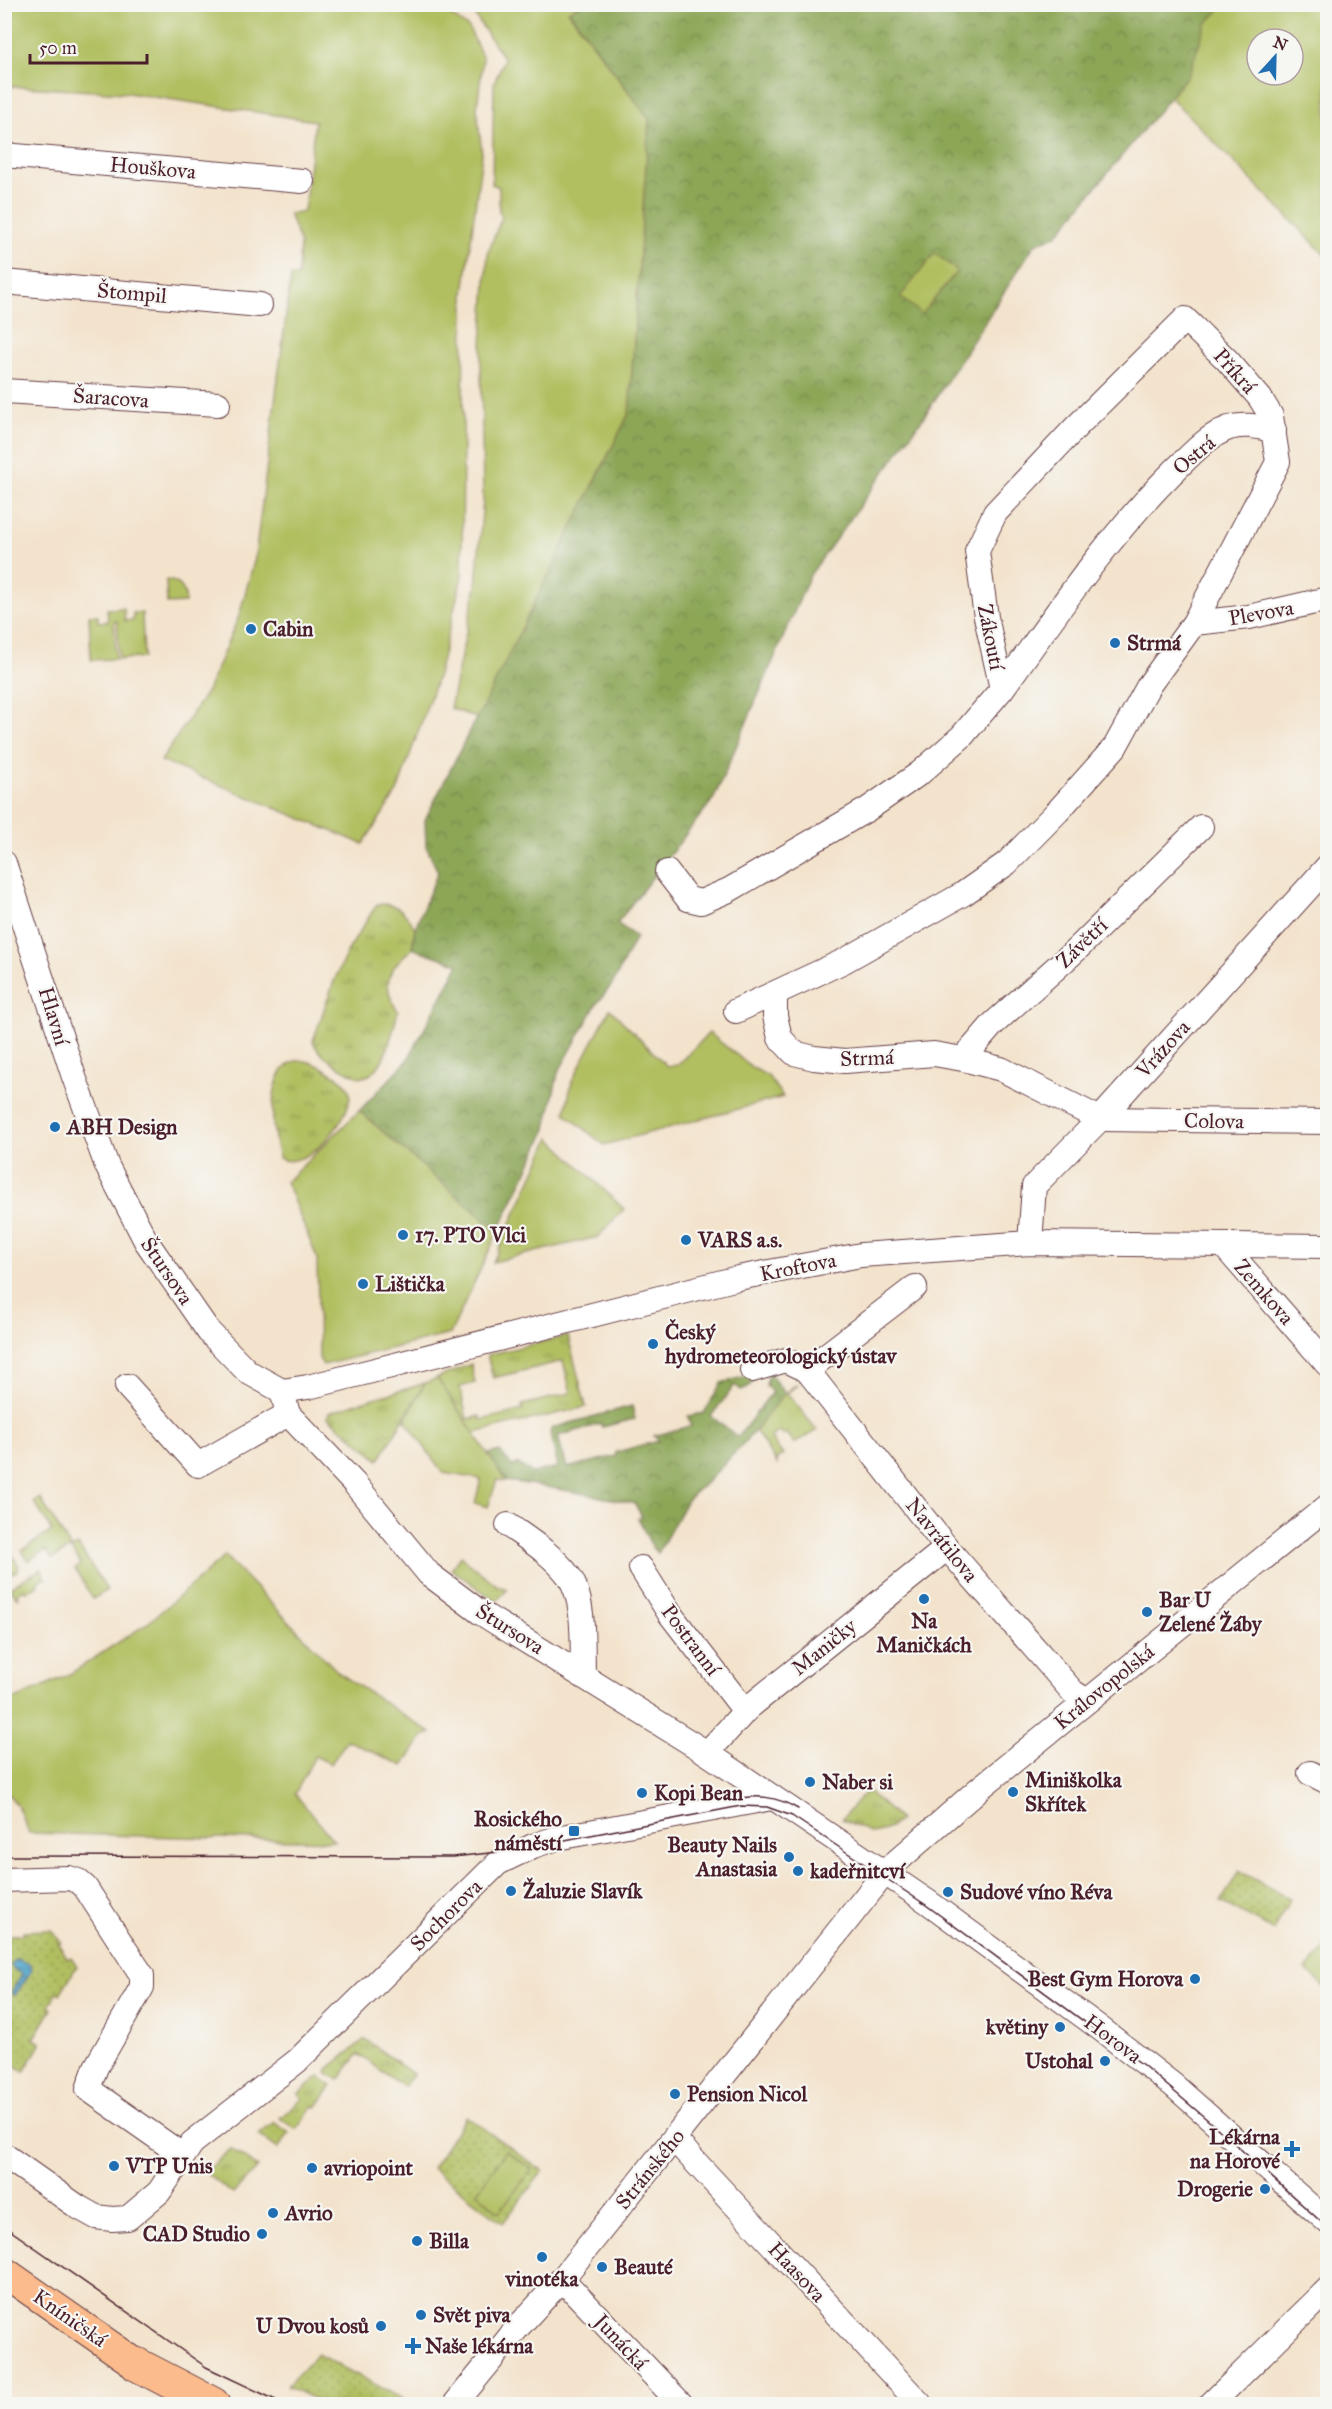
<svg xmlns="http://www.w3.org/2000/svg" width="1332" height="2409" font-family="'IM FELL Great Primer',serif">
<defs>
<pattern id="grass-tufts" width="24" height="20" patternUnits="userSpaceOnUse" patternTransform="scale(1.5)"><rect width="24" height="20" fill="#b1bf61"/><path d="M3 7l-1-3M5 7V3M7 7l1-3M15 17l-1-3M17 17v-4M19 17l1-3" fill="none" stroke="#929b50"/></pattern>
<pattern id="forest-crowns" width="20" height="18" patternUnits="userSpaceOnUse" patternTransform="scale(1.5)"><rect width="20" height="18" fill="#8ca657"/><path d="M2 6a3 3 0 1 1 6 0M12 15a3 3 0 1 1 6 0" fill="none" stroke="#748748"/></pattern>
<pattern id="park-dots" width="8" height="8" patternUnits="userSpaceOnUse" patternTransform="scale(1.5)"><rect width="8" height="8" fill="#b1bf61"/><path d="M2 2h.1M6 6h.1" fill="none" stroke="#929b50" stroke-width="1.8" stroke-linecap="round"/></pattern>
<pattern id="water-rules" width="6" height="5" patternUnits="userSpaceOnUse" patternTransform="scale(1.5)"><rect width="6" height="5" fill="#4fa5cc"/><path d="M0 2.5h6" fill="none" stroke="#4486a6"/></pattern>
</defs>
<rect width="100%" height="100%" fill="#f6f6f2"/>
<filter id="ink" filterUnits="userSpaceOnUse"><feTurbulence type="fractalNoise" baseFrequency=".0167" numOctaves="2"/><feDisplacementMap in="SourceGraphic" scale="12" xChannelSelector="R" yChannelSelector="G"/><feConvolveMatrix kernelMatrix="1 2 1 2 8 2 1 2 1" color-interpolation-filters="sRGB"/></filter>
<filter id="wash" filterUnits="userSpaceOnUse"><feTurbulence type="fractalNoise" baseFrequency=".008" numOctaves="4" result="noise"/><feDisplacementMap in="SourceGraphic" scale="24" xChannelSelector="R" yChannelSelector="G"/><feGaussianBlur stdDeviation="1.35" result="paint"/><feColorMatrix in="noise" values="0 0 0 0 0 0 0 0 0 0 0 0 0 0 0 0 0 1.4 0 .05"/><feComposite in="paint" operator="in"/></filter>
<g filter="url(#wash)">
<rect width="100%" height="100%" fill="#f3e3cc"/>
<g fill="url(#grass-tufts)" stroke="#7e6f46" stroke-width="1.5">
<path d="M 377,904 C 400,904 403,910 415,928 L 412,949 C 388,968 380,984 398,1011 C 393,1029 385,1077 361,1077 C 353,1076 346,1071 339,1067 C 329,1060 317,1053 313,1041 L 334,981 L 347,952 Z"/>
<path d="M 299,1060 C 312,1061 322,1067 333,1074 C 341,1079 350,1085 350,1095 C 350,1121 305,1173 279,1158 C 272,1132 264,1068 299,1060 Z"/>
<polygon points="568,1336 586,1407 474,1433 437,1378 471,1364 475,1383 460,1387 467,1419 480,1416 481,1420 523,1410 522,1405 571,1393 563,1361 493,1378 487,1355"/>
<path d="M 425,1383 L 379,1460 L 327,1416 L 329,1413 C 360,1400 393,1394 425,1383 Z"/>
<polygon points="5,1552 12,1554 19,1566 17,1571 5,1577"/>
<polygon points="867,1790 900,1820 885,1830 871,1833 842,1819"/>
<polygon points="365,2039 413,2074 404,2087 358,2054 339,2080 327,2073 328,2069"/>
<polygon points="319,2077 332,2086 316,2107 313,2106 297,2129 295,2129 280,2118 302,2099 298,2094"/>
<polygon points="274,2122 289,2133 278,2149 259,2135"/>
<polygon points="231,2149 258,2167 233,2194 204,2172"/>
</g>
<g fill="url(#forest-crowns)" stroke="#6b6241" stroke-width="1.5">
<polygon points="580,4 1225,5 1206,24 1189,74 1057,235 1035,244 923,418 810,575 714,798 617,923 636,937 613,983 596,1005 558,1073 545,1133 498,1232 359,1111 407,1061 459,964 412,948 415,928 438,872 426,846 425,820 629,413 649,119 568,10"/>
<path d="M 769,1370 L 771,1376 L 785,1393 L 754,1432 L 712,1477 L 687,1500 L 658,1553 L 653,1549 L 638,1518 L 642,1516 L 634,1503 C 591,1496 548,1486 506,1481 L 488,1454 L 500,1451 L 513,1467 L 517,1463 L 532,1473 L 558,1467 L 550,1432 L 552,1428 L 632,1406 L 635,1419 L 602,1427 L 601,1424 L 558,1436 L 567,1468 L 616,1456 L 616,1452 L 659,1441 L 654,1436 L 691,1426 L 688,1416 L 704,1413 L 721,1383 L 755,1374 L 755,1380 L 748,1387 L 741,1390 L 735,1385 L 711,1416 L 738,1437 L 772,1392 L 766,1386 Z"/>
</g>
<g fill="url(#park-dots)" stroke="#7e6f46" stroke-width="1.5">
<polygon points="1239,1871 1290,1899 1273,1930 1221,1902"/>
<polygon points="51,1930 61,1942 58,1944 68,1959 71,1957 77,1966 60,1994 57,1992 49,2006 52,2009 34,2039 41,2043 24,2072 5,2058 5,1932 6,1935 23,1935 23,1931"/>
<polygon points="466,2116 543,2171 503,2223 432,2168"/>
<polygon points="317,2354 403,2399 398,2404 325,2404 287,2386"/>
</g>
<g fill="#b1bf61" stroke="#7e6f46" stroke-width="1.5" fill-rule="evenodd">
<path d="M 1225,4 L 1327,5 L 1327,257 L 1170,97 L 1189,74 L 1206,24 ZM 1257,39 L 1293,39 L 1293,75 L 1257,75 Z"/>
<polygon points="4,5 436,5 469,28 483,58 477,109 482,154 464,294 462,577 438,675 397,792 363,844 161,761 207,691 239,616 255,558 291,276 298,276 300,243 289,214 304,211 315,121 128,93 5,86"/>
<polygon points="468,5 580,5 568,11 649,119 629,413 477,718 450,708 476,586 483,500 481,360 488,252 502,217 499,211 499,187 492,184 494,83 504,59"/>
<polygon points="935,253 957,271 922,314 900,297"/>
<path d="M 166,580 C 179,581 187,590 185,603 L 167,604 Z"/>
<polygon points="124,608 125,621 133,620 133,613 142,613 144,658 119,659 117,621 114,622 116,659 91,660 89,615 98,615 98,622 108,621 107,609"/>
<polygon points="610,1009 667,1066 677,1065 709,1033 753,1068 768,1076 783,1097 604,1145 565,1113 572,1081"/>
<polygon points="359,1111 498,1232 450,1334 323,1365 319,1358 317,1258 286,1182"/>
<polygon points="550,1138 624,1209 598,1237 493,1262"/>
<polygon points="437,1378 506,1481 497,1480 488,1507 475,1503 481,1479 443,1473 405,1420 425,1383"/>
<polygon points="796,1384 797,1385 787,1393 817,1430 794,1444 787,1433 783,1435 780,1431 770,1437 783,1455 777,1458 777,1464 755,1430 785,1393"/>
<polygon points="40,1498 71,1548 52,1559 46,1550 28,1561 22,1550 52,1531 34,1502"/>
<polygon points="78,1545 107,1590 93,1599 75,1569 81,1565 71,1549"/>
<polygon points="225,1556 339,1673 431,1733 423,1736 403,1766 347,1740 331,1764 315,1756 295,1794 334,1841 29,1833 17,1805 5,1790 5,1704 70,1674 148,1623"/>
<polygon points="460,1556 498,1586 508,1589 496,1601 451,1569"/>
<polygon points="41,1569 47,1580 44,1578 37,1582 38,1585 26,1592 24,1589 17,1594 19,1597 17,1598 10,1587"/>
<polygon points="1327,1945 1327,1989 1306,1970"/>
<polygon points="506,2151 532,2169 499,2212 477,2192"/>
</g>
<polygon fill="url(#water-rules)" stroke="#4c627c" stroke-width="1.5" points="17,1959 29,1964 32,1970 15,1995 11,1993 22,1974 13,1969 11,1965"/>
</g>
<g filter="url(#ink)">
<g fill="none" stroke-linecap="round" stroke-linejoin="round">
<defs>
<g id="minor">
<polyline points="4,155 302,181"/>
<polyline points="4,282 260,305"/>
<polyline points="4,391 218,404"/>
<polyline points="1194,623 1249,617 1328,599"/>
<path d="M 1002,689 C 1056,614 1108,536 1175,470 C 1191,455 1207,436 1229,428 C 1244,423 1258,427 1274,430"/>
<polyline points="4,863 74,1077 107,1166 146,1241 209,1332 248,1372 282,1391 288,1414 354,1483 429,1574 481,1613 707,1753 928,1902 1101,2029 1173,2085 1328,2222"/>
<polyline points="667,872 688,899 701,902 729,890 868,809 920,773 962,736 1002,689 986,617 977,551 995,513 1076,427 1185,319 1227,360 1260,398 1271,416 1278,462 1194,623 1149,685 1115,747 1058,811 1007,863 963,894 844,961 736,1011"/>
<polyline points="775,994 775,1016 780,1038 794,1053 814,1058 845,1061 934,1054 963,1059 1001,1069 1100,1119 1328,1122"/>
<polyline points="963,1059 993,1024 1076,950 1201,827"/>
<polyline points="1030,1243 1034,1186 1100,1119 1328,866"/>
<polyline points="1224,1246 1328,1365"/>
<polyline points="752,1370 786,1360 807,1370 915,1287"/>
<polyline points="807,1370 947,1548 1073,1692 1087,1701"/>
<polyline points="127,1386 198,1465 288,1414"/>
<polyline points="282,1391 308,1387 738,1278 861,1255 1030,1243 1328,1246"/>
<path d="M 508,1525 C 529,1540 552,1554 568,1575 C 586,1598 582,1648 583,1676"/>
<polyline points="641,1568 670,1614 738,1702 748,1708"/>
<polyline points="707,1753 748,1708 947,1548"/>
<polyline points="1310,1773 1328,1782"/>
<polyline points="4,1880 69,1878 78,1881 85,1887 134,1963 142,1975 142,1987 96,2067 88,2089 182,2155"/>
<polyline points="674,2139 920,2404"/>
<polyline points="4,2155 78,2207 96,2217 112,2219 128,2218 159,2192 192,2143 297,2061 498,1863 533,1846 557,1838 772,1798"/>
<polyline points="562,2279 681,2404"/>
<polyline points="455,2404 518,2327 562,2279 887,1870 980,1788 1328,1506"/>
<polyline points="1211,2404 1328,2289"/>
</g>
<polyline id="major" points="4,2272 136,2364"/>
<polyline id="highway" points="136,2364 213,2404"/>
</defs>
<use href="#minor" stroke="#633c43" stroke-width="26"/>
<use href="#major" stroke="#633c43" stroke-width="32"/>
<use href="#highway" stroke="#633c43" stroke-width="35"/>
<use href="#minor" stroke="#fff" stroke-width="24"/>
<use href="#major" stroke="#fbbb8c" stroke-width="30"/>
<use href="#highway" stroke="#fbbb8c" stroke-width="33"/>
<g stroke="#4a1f2b" stroke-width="1.5">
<path d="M 732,1800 C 757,1794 776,1796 798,1809"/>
<polyline points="4,1856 453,1857 508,1851 741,1806 767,1807 792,1816 926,1905 1143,2065 1216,2127 1328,2228"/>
<polyline points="4,2226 206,2367 284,2404"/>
</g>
</g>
</g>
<g fill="#1f6fb2" stroke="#f6f6f2" stroke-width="2">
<circle cx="251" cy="629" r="6"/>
<circle cx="1115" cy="643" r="6"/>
<circle cx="55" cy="1127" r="6"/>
<circle cx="403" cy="1235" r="6"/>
<circle cx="686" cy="1240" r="6"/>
<circle cx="363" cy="1284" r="6"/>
<circle cx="653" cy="1344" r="6"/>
<circle cx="924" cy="1599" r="6"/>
<circle cx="1147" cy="1612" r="6"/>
<circle cx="810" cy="1782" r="6"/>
<circle cx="1013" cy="1792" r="6"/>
<circle cx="642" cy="1793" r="6"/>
<rect x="568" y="1825" width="12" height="12" rx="3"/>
<circle cx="789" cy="1857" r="6"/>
<circle cx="798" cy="1871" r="6"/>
<circle cx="511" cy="1891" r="6"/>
<circle cx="948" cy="1892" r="6"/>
<circle cx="1195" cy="1979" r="6"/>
<circle cx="1060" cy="2027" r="6"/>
<circle cx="1105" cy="2061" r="6"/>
<circle cx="675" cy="2094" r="6"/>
<path d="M1289 2140h6v6h6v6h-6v6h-6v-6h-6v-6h6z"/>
<circle cx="114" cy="2166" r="6"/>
<circle cx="312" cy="2168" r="6"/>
<circle cx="1265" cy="2189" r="6"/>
<circle cx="273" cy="2213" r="6"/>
<circle cx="262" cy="2234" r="6"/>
<circle cx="417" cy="2241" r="6"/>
<circle cx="542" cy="2257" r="6"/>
<circle cx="602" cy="2267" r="6"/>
<circle cx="421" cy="2315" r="6"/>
<circle cx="381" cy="2326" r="6"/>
<path d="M410 2337h6v6h6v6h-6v6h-6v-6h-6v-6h6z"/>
</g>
<g text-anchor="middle" stroke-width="4.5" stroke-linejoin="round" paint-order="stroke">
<g font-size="21" fill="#4a1f2b" stroke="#f6f6f2">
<text transform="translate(153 168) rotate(5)" y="7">Houškova</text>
<text transform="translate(132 293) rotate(5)" y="7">Štompil</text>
<text transform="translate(1235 371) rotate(48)" y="7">Příkrá</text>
<text transform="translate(111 398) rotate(4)" y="7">Šaracova</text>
<text transform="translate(1194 455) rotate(-40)" y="7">Ostrá</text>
<text transform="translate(1261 613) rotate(-10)" y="7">Plevova</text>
<text transform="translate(991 637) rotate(79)" y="7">Zákoutí</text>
<text transform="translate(1082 943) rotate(-44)" y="7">Závětří</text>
<text transform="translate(54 1016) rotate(73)" y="7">Hlavní</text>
<text transform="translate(1163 1049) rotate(-48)" y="7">Vrázova</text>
<text transform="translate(867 1058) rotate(-2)" y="7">Strmá</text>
<text transform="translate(1214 1121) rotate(1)" y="7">Colova</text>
<text transform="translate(798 1267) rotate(-11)" y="7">Kroftova</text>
<text transform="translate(167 1271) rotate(56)" y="7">Štursova</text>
<text transform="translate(1264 1292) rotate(49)" y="7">Zemkova</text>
<text transform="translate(942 1540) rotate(51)" y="7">Navrátilova</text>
<text transform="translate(510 1629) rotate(32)" y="7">Štursova</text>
<text transform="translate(691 1640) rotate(53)" y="7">Postranní</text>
<text transform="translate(824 1647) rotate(-39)" y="7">Maničky</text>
<text transform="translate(1104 1687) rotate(-39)" y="7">Královopolská</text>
<text transform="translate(446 1915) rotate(-45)" y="7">Sochorova</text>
<text transform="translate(1113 2039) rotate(37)" y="7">Horova</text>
<text transform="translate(650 2169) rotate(-51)" y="7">Stránského</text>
<text transform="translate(797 2272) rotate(47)" y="7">Haasova</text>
<text transform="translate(70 2318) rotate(35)" y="7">Kníničská</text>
<text transform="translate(621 2342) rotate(47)" y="7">Junácká</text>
</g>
<g font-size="21" font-weight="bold" fill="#4a1f2b" stroke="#f6f6f2" text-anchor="start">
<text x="263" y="636">Cabin</text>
<text x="1127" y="650">Strmá</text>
<text x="67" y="1134">ABH Design</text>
<text x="415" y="1242">17. PTO Vlci</text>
<text x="698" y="1247">VARS a.s.</text>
<text x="375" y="1291">Lištička</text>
<text x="665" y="1339">Český<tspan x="665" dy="24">hydrometeorologický ústav</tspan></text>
<text x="1159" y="1607">Bar U<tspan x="1159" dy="24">Zelené Žáby</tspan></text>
<text x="924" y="1628" text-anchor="middle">Na<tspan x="924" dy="24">Maničkách</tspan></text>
<text x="1025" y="1787">Miniškolka<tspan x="1025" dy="24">Skřítek</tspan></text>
<text x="822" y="1789">Naber si</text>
<text x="654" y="1800">Kopi Bean</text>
<text x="562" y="1826" text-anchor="end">Rosického<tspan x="562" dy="24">náměstí</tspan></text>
<text x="777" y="1852" text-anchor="end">Beauty Nails<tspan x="777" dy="24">Anastasia</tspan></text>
<text x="810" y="1878">kadeřnitcví</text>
<text x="523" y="1898">Žaluzie Slavík</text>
<text x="960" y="1899">Sudové víno Réva</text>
<text x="1183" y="1986" text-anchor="end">Best Gym Horova</text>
<text x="1048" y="2034" text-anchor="end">květiny</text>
<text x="1093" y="2068" text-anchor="end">Ustohal</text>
<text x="687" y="2101">Pension Nicol</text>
<text x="1280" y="2144" text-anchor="end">Lékárna<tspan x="1280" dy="24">na Horové</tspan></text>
<text x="126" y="2173">VTP Unis</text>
<text x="324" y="2175">avriopoint</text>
<text x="1253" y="2196" text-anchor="end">Drogerie</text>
<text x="285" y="2220">Avrio</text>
<text x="250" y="2241" text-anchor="end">CAD Studio</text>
<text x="429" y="2248">Billa</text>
<text x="614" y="2274">Beauté</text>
<text x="542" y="2286" text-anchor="middle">vinotéka</text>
<text x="433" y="2322">Svět piva</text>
<text x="369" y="2333" text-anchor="end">U Dvou kosů</text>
<text x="425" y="2353">Naše lékárna</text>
</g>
</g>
<rect width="1332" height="2409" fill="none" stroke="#f6f6f2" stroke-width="24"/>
<g transform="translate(1275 57) rotate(22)"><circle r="28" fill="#f6f6f2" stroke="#b1a0a2" stroke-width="1.5"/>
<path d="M0-4.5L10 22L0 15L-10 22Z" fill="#1f6fb2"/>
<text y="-9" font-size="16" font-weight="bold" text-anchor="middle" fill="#4a1f2b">N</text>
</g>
<path d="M30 54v9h117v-9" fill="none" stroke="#4a1f2b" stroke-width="3"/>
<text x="39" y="54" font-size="18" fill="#4a1f2b" stroke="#f6f6f2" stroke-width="4.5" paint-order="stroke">50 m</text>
</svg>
